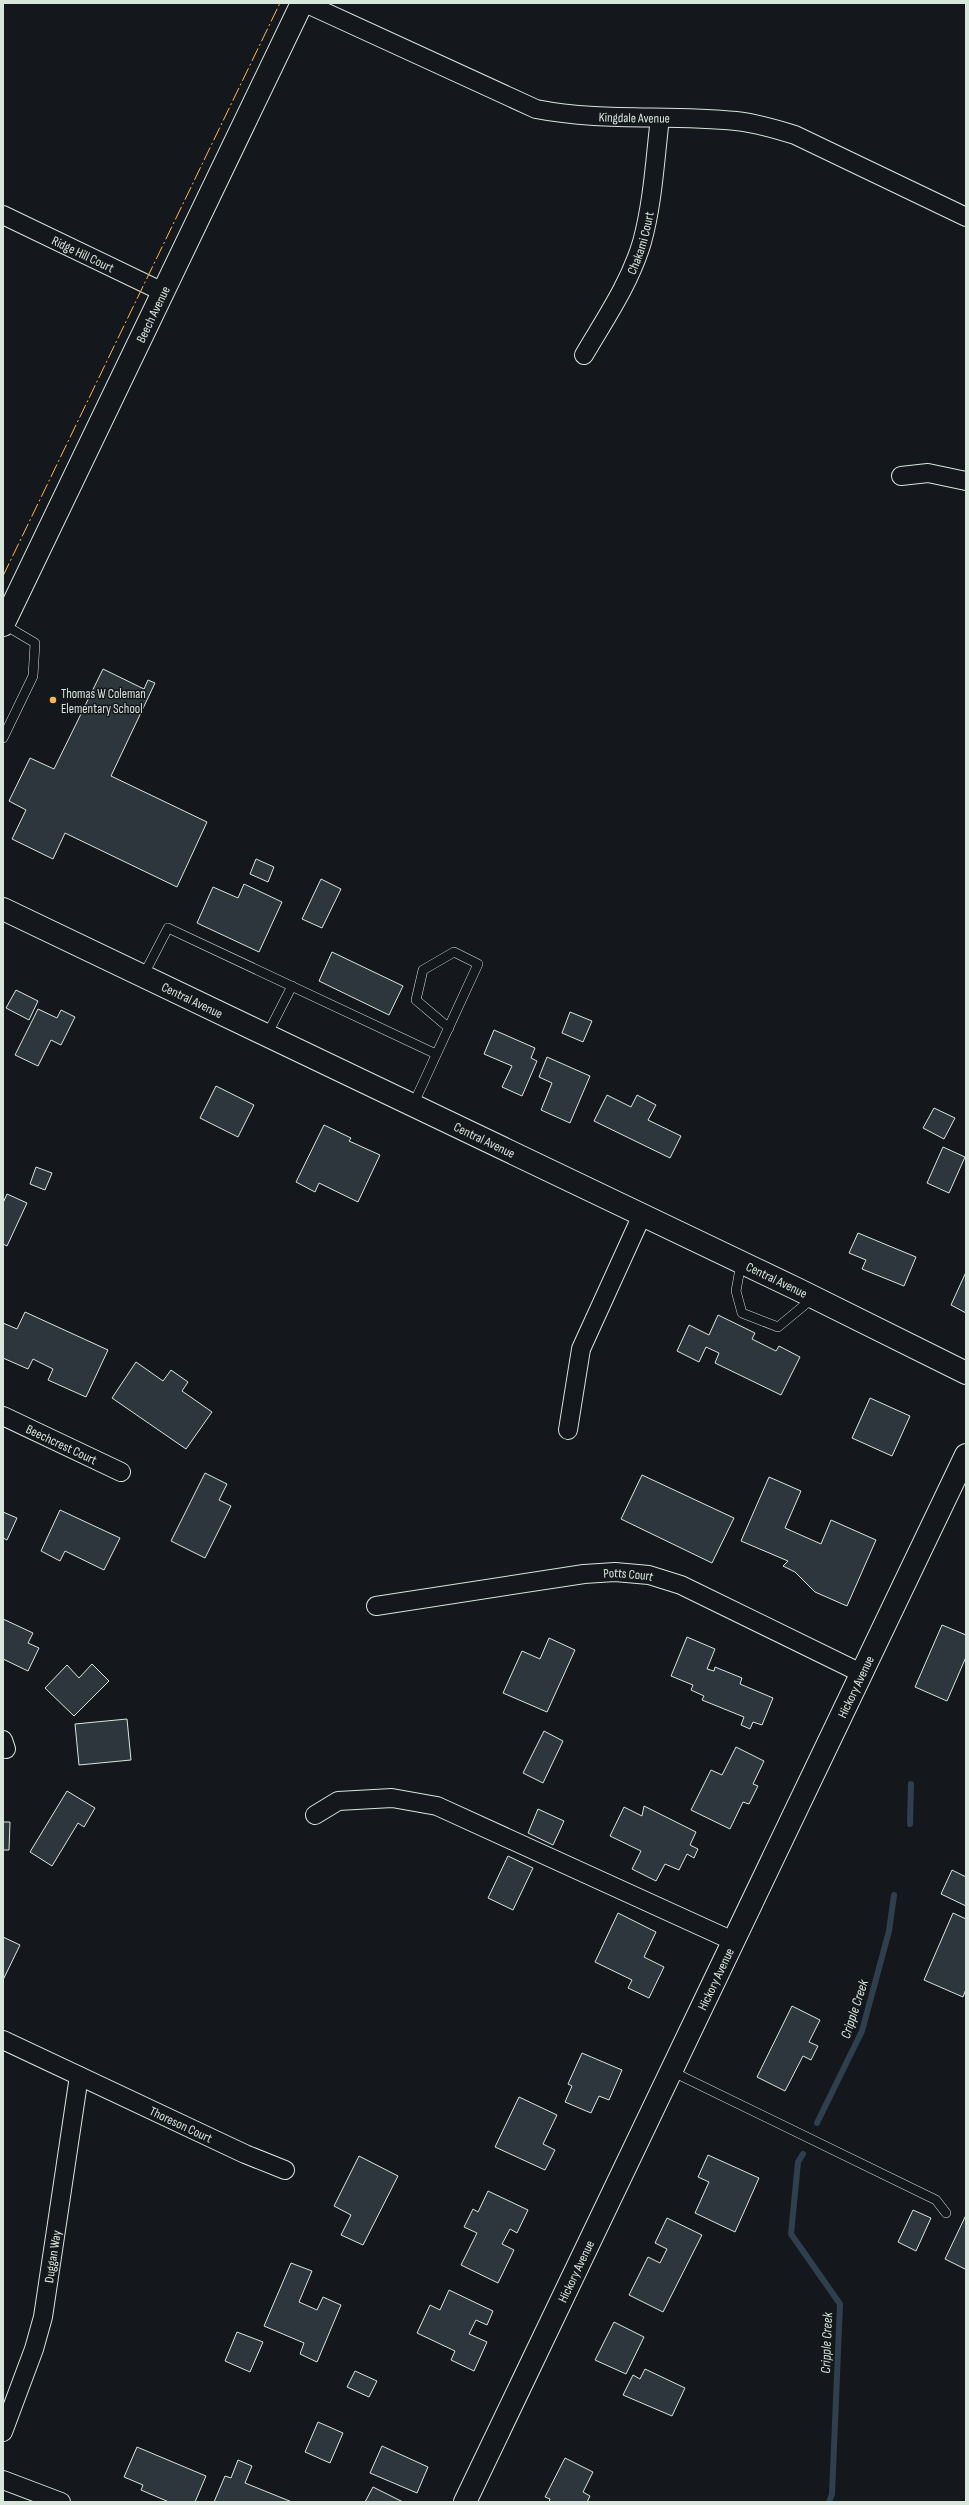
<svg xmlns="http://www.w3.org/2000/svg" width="969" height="2505" font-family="'Sofia Sans Condensed',sans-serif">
<rect width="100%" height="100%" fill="#14181c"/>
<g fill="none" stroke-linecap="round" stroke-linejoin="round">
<g stroke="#2f3f4d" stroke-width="6">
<polyline points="910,1824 911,1784"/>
<polyline points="817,2123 862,2031 889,1931 894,1895"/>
<polyline points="803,2154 798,2162 791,2234 840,2304 832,2494 829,2502"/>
</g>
</g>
<g fill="#2c363c" stroke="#d8e6dc">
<polygon points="103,669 144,689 148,680 155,683 111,776 207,822 177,887 65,833 53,859 12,839 26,810 9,801 30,758 54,769"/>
<polygon points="256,859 274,867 268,882 250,874"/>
<polygon points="321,879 341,889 322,928 302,919"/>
<polygon points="244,884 282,902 259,952 197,923 213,887 238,898"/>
<polygon points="332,952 403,986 389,1015 319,981"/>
<polygon points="16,990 38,1001 29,1020 6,1008"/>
<polygon points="38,1009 57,1018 61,1010 75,1017 61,1045 51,1040 38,1066 15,1055"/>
<polygon points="570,1012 592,1021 583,1042 562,1033"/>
<polygon points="494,1030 535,1048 531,1058 537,1061 522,1096 502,1087 512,1066 484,1054"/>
<polygon points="547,1057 590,1076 570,1123 541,1110 552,1083 539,1077"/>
<polygon points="216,1086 254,1105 238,1137 200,1118"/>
<polygon points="607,1095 631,1107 637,1095 656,1105 648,1120 681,1136 670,1158 594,1121"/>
<polygon points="934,1108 955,1118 944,1139 923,1128"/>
<polygon points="324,1125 351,1138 349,1141 380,1155 358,1202 319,1183 315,1192 296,1182"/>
<polygon points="943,1147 965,1157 949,1193 927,1183"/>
<polygon points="36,1167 52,1173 45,1190 30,1184"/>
<polygon points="7,1194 27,1203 7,1246 3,1244 3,1203"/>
<polygon points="858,1233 916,1257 904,1286 862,1269 866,1260 849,1253"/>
<polygon points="966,1272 966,1313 951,1305"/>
<polygon points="25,1312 108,1350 86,1397 48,1380 53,1369 33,1359 28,1369 3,1358 3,1323 17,1329"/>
<polygon points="718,1315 755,1333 752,1339 776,1351 779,1346 800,1357 781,1395 715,1363 719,1353 706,1347 699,1362 677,1351 689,1325 709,1335"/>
<polygon points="136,1362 163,1381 171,1370 188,1382 182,1391 212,1412 186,1449 112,1398"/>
<polygon points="870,1398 910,1416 892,1456 852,1438"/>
<polygon points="205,1473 227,1484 219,1500 231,1506 205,1558 171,1541"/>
<polygon points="642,1475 734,1518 712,1563 621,1519"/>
<polygon points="769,1477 801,1491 785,1528 821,1544 831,1520 876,1540 847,1606 815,1592 795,1572 783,1566 788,1561 741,1541"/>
<polygon points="60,1510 120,1538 104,1570 65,1551 60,1561 41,1551"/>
<polygon points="3,1512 17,1518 7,1540 3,1538"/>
<polygon points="3,1619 33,1633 28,1643 39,1648 28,1671 3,1659"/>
<polygon points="942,1625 966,1635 966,1657 947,1701 915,1687"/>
<polygon points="687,1637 715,1649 707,1669 714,1671 715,1667 742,1678 740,1684 773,1698 762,1725 753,1722 750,1729 741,1725 744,1717 702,1700 704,1696 691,1690 693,1685 671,1676"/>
<polygon points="549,1638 575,1650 547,1712 503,1693 522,1651 540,1659"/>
<polygon points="92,1664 109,1681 74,1716 45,1688 67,1665 79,1678"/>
<polygon points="127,1719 131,1760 79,1765 75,1724"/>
<polygon points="544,1731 563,1741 543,1783 523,1773"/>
<polygon points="736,1747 764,1761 753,1784 758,1786 749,1804 743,1802 730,1829 691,1810 711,1770 722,1775"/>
<polygon points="67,1791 95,1808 84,1827 78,1823 52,1866 30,1852"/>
<polygon points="644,1806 696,1832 690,1845 698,1849 694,1858 687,1854 679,1870 665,1864 656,1881 632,1869 641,1851 610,1836 624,1807 642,1816"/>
<polygon points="538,1809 564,1821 553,1845 528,1833"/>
<polygon points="3,1822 10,1822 9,1850 3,1850"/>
<polygon points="508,1856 533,1868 513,1910 488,1898"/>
<polygon points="952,1870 966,1877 966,1906 941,1894"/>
<polygon points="618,1913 656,1932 644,1957 664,1967 649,1998 628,1988 632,1980 595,1962"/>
<polygon points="953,1913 966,1919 966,1989 963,1997 924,1980"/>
<polygon points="3,1937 20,1945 3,1980"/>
<polygon points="792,2006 820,2020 809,2042 818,2046 811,2060 803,2056 785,2091 757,2077"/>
<polygon points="582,2053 622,2070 609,2100 599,2096 591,2113 565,2102 572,2086 568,2084"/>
<polygon points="519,2097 557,2115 543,2144 555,2150 545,2170 495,2147"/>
<polygon points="708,2155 759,2178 735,2232 695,2213 709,2182 698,2177"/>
<polygon points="359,2156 398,2176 363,2245 341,2235 351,2215 334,2206"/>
<polygon points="488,2191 528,2210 517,2233 510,2229 502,2244 514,2250 498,2283 461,2265 477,2233 464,2227 473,2209 478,2212"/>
<polygon points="913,2210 931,2218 916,2251 898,2242"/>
<polygon points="966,2215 966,2266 965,2269 945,2259"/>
<polygon points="667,2218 702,2235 663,2312 629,2295 648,2257 660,2263 667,2249 655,2243"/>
<polygon points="291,2263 312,2271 299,2302 317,2310 323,2297 341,2305 317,2362 300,2354 304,2343 264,2326"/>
<polygon points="449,2290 493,2311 487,2325 476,2320 469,2334 487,2342 474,2371 451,2360 455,2351 417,2333 430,2305 440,2310"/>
<polygon points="614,2322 644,2337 626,2374 595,2360"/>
<polygon points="237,2332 263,2342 250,2372 225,2361"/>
<polygon points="645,2369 685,2388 672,2416 623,2395 633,2375 640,2379"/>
<polygon points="355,2371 377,2381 369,2397 347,2387"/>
<polygon points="318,2422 343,2433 330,2463 305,2452"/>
<polygon points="382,2446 428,2467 417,2493 370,2473"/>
<polygon points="137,2447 206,2476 195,2502 169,2502 141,2490 143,2485 124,2477"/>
<polygon points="565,2458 593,2472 583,2492 590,2496 587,2502 549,2502 550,2499 545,2497"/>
<polygon points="238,2460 252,2466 245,2483 292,2502 214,2502 225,2476 231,2478"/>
<polygon points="373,2487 403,2502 365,2502"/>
</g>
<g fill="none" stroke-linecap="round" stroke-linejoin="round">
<defs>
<g id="lane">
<polyline points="3,738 33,676 35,643 3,624"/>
<polyline points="143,976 168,928 436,1054"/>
<polyline points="267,1035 292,986"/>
<polyline points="413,1105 478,964 454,952 423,970 416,1000 449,1028"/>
<polyline points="741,1263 736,1291 742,1313 778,1327 813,1298"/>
<polyline points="671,2071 936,2200 946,2213"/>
</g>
<g id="street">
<path id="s1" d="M 305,3 L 536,109 C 602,122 669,114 736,121 C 756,123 776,129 795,135 L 966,217"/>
<path id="s2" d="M 3,215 L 163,292"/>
<path id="s3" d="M 584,355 C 605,319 630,283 642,242 C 653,202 655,159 660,118"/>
<polyline points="901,476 928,473 966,481"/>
<path id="s4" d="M 3,1416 L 121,1472"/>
<polyline points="568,1430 581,1349 642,1215"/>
<path id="s5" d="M 376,1606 L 584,1574 L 615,1572 L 649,1575 L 681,1585 L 861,1673"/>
<polyline points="3,1740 6,1749"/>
<polyline points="315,1815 338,1801 392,1798 437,1806 733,1941"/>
<path id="s6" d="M 3,2040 L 245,2154 L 285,2170"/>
<path id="s7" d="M 3,2432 L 34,2349 L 43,2317 L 79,2076"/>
<polyline points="3,2480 61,2502"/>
</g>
<g id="secondary">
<path id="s8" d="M 3,625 L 302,3"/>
<path id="s9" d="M 3,909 L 797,1289 L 966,1373"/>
<path id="s10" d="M 465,2502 L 966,1455"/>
</g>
</defs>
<use href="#lane" stroke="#d8e6dc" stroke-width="10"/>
<use href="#street" stroke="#d8e6dc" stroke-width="20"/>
<use href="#secondary" stroke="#d8e6dc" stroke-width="24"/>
<use href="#lane" stroke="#14181c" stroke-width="9"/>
<use href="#street" stroke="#14181c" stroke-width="18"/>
<use href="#secondary" stroke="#14181c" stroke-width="22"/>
<polyline stroke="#ffb74d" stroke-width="1" stroke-dasharray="14 3 2 3" stroke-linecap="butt" points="3,576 280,3"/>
</g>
<circle fill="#ffb74d" stroke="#14181c" stroke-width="1.5" cx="53" cy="700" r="4"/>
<g text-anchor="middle" stroke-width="3" stroke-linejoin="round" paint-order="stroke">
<g font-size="13" fill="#d8e6dc" stroke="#14181c">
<text dy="5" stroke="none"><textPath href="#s1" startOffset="353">Kingdale Avenue</textPath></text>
<text dy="5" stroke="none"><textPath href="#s3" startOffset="126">Chakami Court</textPath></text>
<text dy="5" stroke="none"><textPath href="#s2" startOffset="89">Ridge Hill Court</textPath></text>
<text dy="5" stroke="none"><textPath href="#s8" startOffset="345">Beech Avenue</textPath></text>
<text dy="5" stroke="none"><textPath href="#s9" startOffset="210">Central Avenue</textPath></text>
<text dy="5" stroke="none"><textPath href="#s9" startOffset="534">Central Avenue</textPath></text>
<text dy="5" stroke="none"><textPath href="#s9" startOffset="858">Central Avenue</textPath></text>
<text dy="5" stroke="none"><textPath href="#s4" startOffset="65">Beechcrest Court</textPath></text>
<text dy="5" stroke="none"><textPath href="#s5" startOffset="255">Potts Court</textPath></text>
<text dy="5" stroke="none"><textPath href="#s10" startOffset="904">Hickory Avenue</textPath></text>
<text dy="5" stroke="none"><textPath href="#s10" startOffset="580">Hickory Avenue</textPath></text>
<text dy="5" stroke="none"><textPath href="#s6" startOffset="197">Thoreson Court</textPath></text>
<text dy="5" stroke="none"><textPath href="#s7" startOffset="183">Duggan Way</textPath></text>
<text dy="5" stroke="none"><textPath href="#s10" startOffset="256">Hickory Avenue</textPath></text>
</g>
<g font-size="13" fill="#d8e6dc" stroke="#14181c" text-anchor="start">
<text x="61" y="698">Thomas W Coleman<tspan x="61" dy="15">Elementary School</tspan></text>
</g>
<g font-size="14" font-style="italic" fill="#d8e6dc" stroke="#14181c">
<text transform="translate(854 2009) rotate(-72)" y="5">Cripple Creek</text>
<text transform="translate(826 2343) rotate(-88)" y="5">Cripple Creek</text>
</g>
</g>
<rect width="969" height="2505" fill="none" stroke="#d8e6dc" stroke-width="8"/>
</svg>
